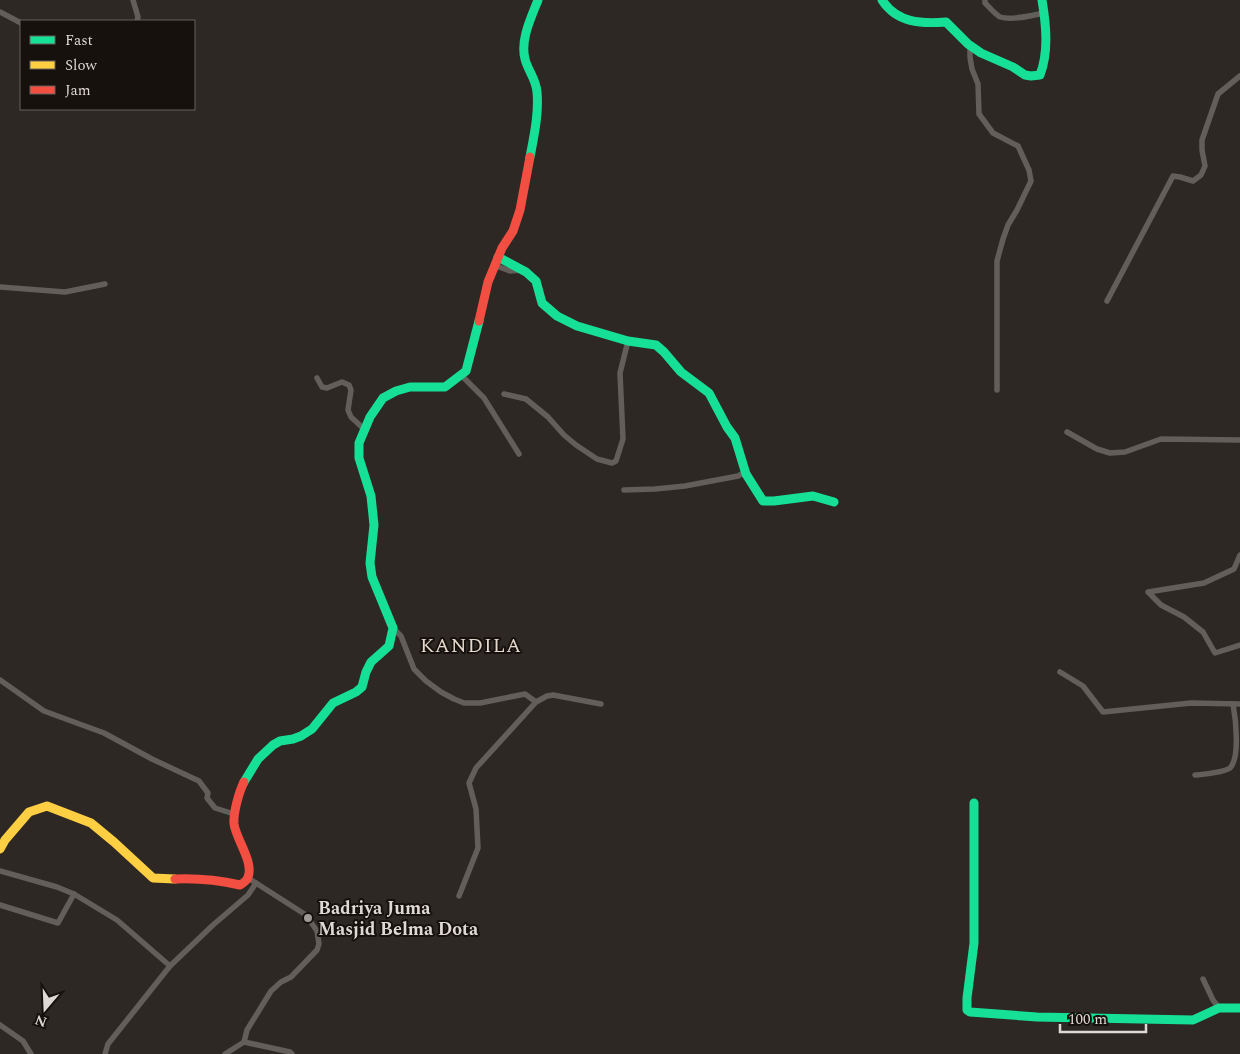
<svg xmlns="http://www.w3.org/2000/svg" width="1240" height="1054" font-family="Spectral,serif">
<rect width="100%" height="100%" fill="#2d2823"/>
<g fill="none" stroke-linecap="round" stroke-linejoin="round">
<g stroke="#635e5a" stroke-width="5.5">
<polyline points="133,0 138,17 137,21"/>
<path d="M 985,0 L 985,3 C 990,8 995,14 1000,17 C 1012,21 1033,15 1044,13"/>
<polyline points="0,12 21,23"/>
<polyline points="970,46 970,57 972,69 978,84 979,114 993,133 1018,146 1029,170 1031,181 1017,210 1008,225 1003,239 997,261 997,390"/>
<polyline points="494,265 510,271 521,270"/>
<polyline points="0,287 65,292 105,284"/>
<polyline points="1107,301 1173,176 1180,177 1193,181 1201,175 1205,166 1202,150 1202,140 1218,94 1240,76"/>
<polyline points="461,375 484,398 519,454"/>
<polyline points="317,378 322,387 327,388 342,382 349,385 351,390 348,410 351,417 365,430"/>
<polyline points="504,394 526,399 548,417 564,435 576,445 597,459 612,463 616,461 623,439 620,373 628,341"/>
<polyline points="1067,432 1097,449 1110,453 1125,452 1161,439 1240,440"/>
<polyline points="624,490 655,489 685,486 738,476 745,472"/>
<polyline points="1240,555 1234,569 1204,583 1148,592 1161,605 1184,617 1203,632 1215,653 1240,645"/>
<polyline points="393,628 401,636 414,669 426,681 441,692 454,699 464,703 480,703 525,694 536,702"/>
<polyline points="1060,672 1083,686 1103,712 1191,703 1240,704"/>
<polyline points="0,680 44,711 104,733 152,759 199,781 208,793 207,798 215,808 234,814"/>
<path d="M 1195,775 C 1205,774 1222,773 1230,768 C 1240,758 1236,720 1233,704"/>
<polyline points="0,871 57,887 74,894 117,920 170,966"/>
<polyline points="459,896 478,848 476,809 469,783 476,768 536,702 547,696 553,695 601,704"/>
<polyline points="0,905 58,923 74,894"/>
<polyline points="1203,979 1213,1000 1219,1008"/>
<polyline points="0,1025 23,1041 31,1054"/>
<polyline points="244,1042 290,1052 292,1054"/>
<polyline points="105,1054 108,1044 170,966 213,925 248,895 256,883"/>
<polyline points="225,1054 244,1042 247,1030 271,991 281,982 291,977 317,950 319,944 317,931 306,915 248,878"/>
</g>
<g stroke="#16e098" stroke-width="9">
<path d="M 882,0 C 897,23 921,24 946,22 L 968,44 L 981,53 L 1013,67 L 1025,75 L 1031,76 L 1040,75 C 1049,52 1046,24 1042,0"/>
<path d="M 530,157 C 534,136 539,113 537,92 C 536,79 528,71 525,59 C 520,40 531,18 538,0"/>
<polyline points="498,257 526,272 536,281 542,303 557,316 577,326 628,341 656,345 664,352 681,372 709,393 727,427 735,438 746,474 763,501 774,501 813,496 834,502"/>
<polyline points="244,782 258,759 273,745 280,741 293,739 301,736 312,729 333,703 356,692 362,687 366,672 371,662 389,646 393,628 372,577 370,563 374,525 371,496 359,458 359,443 370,417 383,398 396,391 410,387 445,387 466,371 479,321"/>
<polyline points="974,803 974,943 967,998 967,1010 970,1012 1037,1017 1193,1020 1219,1008 1240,1008"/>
</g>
<polyline stroke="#ffcf43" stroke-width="9" points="0,849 5,840 29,812 47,806 91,823 114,842 153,878 175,879"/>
<g stroke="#f24e42" stroke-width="9">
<polyline points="479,321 488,282 502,248 513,231 520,210 530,157"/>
<path d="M 175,879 C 198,878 218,880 240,885 C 243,883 247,881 248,877 C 254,862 236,839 234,824 C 233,813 239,792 244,782"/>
</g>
</g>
<circle fill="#a19b95" stroke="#16110d" stroke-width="2" cx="308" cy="918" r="5"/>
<g text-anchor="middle" stroke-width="4" stroke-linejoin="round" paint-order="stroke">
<g font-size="18" font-weight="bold" fill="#dfd9d3" stroke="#16110d" text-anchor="start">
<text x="318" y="914">Badriya Juma<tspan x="318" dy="21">Masjid Belma Dota</tspan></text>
</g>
<g font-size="20" letter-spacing="1" fill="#e4d8cc" stroke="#16110d">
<text x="471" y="652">KANDILA</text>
</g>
</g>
<rect x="20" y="20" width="175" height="90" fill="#16110d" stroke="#66615c"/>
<rect x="30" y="36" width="25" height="8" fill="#16e098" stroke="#66615c"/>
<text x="65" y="45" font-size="15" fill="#dfd9d3">Fast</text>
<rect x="30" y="61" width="25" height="8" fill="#ffcf43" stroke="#66615c"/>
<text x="65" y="70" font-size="15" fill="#dfd9d3">Slow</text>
<rect x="30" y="86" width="25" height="8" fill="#f24e42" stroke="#66615c"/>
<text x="65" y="95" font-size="15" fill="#dfd9d3">Jam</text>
<g transform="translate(45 1009) rotate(199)" stroke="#16110d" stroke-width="4" paint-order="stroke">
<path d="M0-4L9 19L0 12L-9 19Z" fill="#dfd9d3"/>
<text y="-8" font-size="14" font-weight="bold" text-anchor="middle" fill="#dfd9d3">N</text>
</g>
<path d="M1060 1024v8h86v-8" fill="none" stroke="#dfd9d3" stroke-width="2.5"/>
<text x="1068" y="1024" font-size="15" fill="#dfd9d3" stroke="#16110d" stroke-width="4" paint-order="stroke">100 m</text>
</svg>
